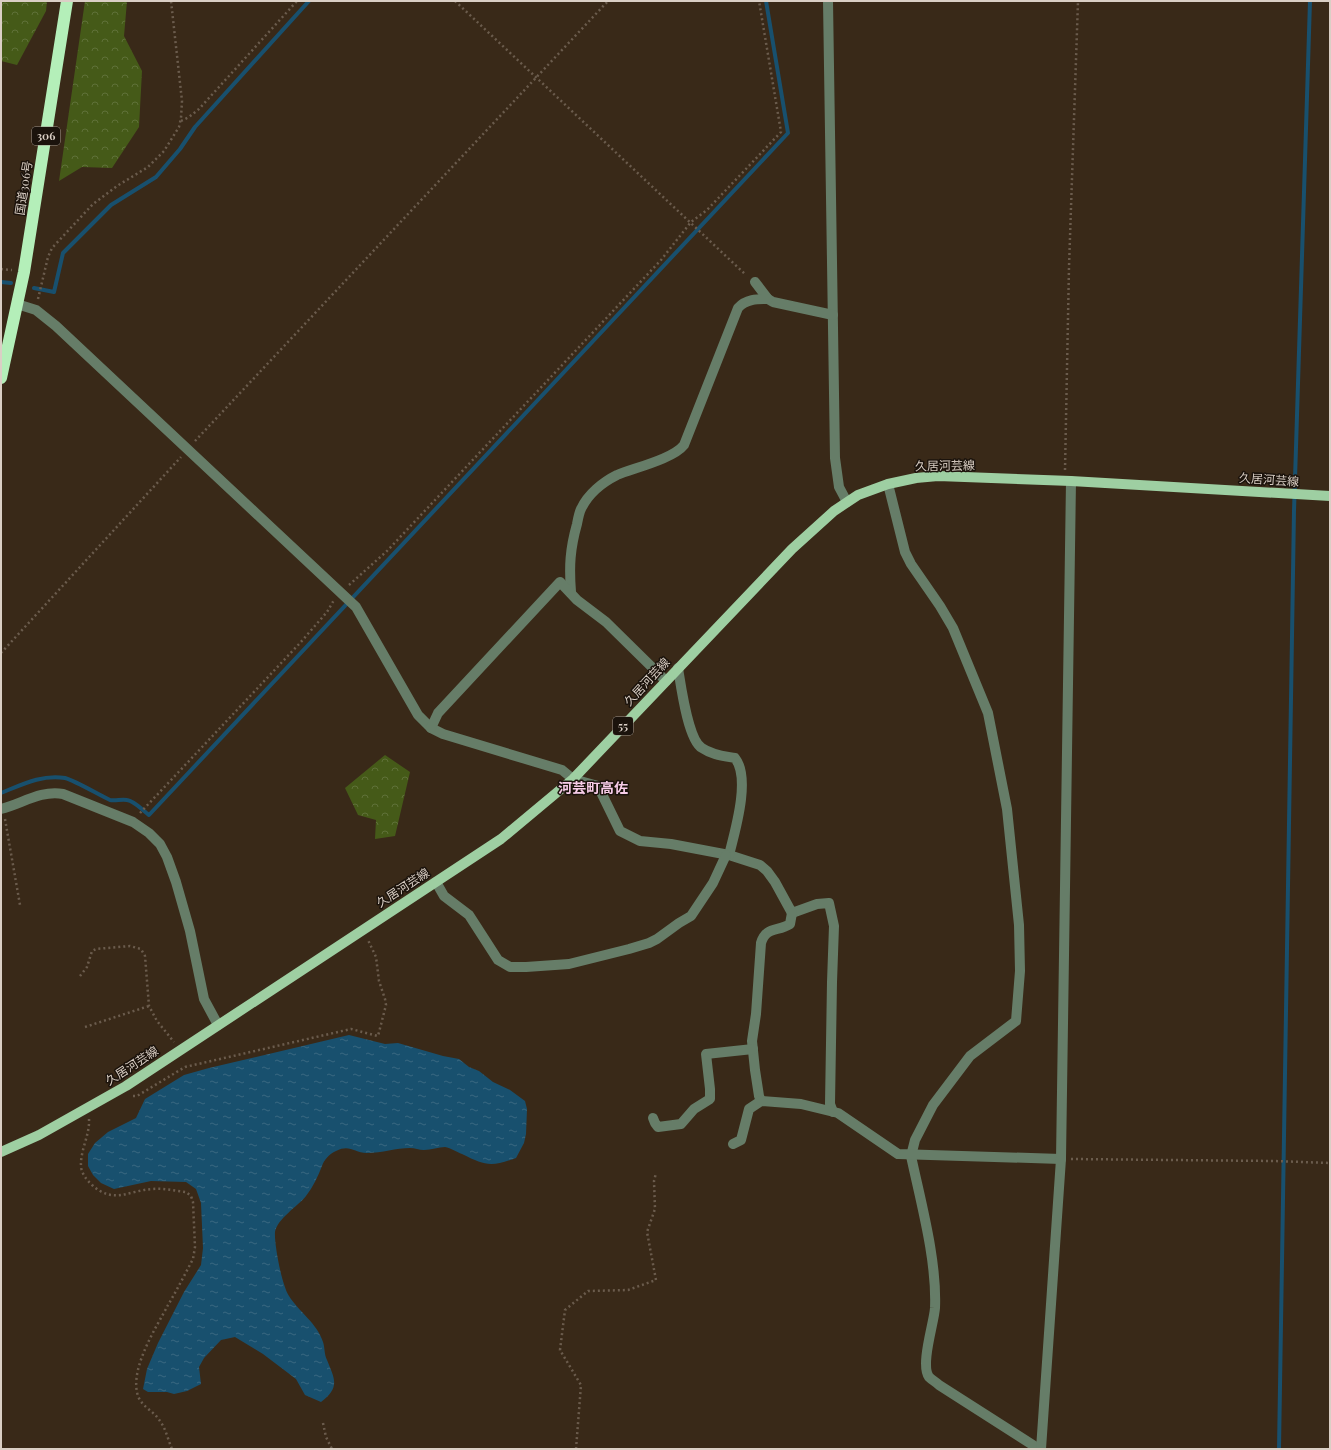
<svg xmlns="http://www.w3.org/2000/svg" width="1331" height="1450" font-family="'Playfair Display','Noto Sans JP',serif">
<defs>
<pattern id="forest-crowns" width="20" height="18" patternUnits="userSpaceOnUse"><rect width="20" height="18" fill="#455a18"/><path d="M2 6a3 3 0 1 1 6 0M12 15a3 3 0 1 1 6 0" fill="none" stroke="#5f7138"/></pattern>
<pattern id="water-ripples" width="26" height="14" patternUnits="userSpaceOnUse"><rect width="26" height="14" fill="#18506e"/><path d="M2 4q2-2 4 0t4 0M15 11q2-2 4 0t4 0" fill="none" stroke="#396881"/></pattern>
</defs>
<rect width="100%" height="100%" fill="#392918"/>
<g fill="url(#forest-crowns)">
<polygon points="1,1 47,1 46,11 17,65 1,61"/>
<polygon points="85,1 127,1 124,36 142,71 139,127 112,168 82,167 59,181"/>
<polygon points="385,755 410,772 395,836 375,839 376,820 358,815 345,788"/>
</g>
<path fill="url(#water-ripples)" d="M 349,1035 L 385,1044 L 398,1043 L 443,1056 L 459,1059 L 469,1067 L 479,1071 L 493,1082 L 510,1090 L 525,1101 L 527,1109 L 526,1134 L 524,1143 L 516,1158 C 491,1167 486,1166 462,1154 C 457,1152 451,1148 445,1147 C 439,1147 431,1150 424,1150 C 419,1150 415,1148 410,1148 C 396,1148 382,1153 367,1153 C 354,1153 350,1144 336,1151 C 329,1154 324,1160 322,1166 C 318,1176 313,1187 306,1196 C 298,1206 277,1219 275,1232 C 274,1244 282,1286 289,1296 C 299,1312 317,1323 323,1342 C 325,1348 324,1354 327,1360 C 334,1378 341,1387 321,1402 L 305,1395 L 296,1379 L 263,1354 L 235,1337 L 221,1340 L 204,1358 L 199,1367 L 201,1384 L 187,1391 L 174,1394 L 167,1392 L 148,1392 L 143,1389 L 147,1369 L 158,1343 L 184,1292 L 201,1265 L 203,1248 L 201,1203 L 196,1189 L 186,1182 L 151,1181 L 114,1189 L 101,1183 L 93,1175 L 88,1166 L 88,1154 L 95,1143 L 108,1132 L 136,1118 L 145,1099 L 184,1075 L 209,1068 Z"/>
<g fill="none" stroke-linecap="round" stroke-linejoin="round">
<g stroke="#18506e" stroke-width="4">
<polyline points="1,282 11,283"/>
<polyline points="34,288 54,292 63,253 111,205 156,177 180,149 195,127 309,1"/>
<path d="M 1,793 C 21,785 42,774 65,778 C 76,781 99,795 110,800 C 116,801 121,799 127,800 C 135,801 143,811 149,815 L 788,133 L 766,1"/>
<polyline points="1279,1449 1294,511 1310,1"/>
</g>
<g stroke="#6b5c4d" stroke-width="2.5" stroke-dasharray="2 3" stroke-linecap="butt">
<polyline points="455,1 746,275"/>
<polyline points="181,121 189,117 199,109 297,1"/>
<polyline points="1,269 12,270"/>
<polyline points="38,299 48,257 52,248 93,204 117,186 148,167 164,151 179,127 181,118 182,101 171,1"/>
<polyline points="195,441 608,1"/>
<polyline points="1065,470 1069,267 1078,1"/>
<polyline points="349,585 387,551 661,260 691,222 707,210 781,132 759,1"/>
<polyline points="1,653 181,457"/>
<polyline points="140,813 300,643 327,612 334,600"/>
<polyline points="5,819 20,905"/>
<polyline points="80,976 87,967 92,951 96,949 130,946 141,949 145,956 149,1006 157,1021 174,1042"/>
<polyline points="85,1027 149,1006"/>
<polyline points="133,1096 137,1096 185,1067 351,1029 378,1036 386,1005 385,999 379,981 376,957 368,940"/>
<path d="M 89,1119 C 90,1135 80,1150 81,1167 C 82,1174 86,1179 92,1185 C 114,1205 129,1190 153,1189 C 164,1188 175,1191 186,1192 L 191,1196 L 193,1202 L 195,1247 L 193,1259 C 185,1274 177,1290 168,1305 C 156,1328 129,1369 138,1396 C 142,1407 154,1411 160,1421 C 166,1429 168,1440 172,1449"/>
<polyline points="1071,1159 1274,1161 1330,1163"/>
<polyline points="323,1423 326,1437 332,1449"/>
<polyline points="576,1449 581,1385 560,1350 565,1310 588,1291 628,1290 656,1280 647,1232 655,1209 654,1181 656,1173"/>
</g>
<g stroke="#667d68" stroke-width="10">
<polyline points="828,1 835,458 839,487 847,502"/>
<polyline points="755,282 768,299 773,302 833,315"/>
<polyline points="17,304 36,310 56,326 356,607 418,715 431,728 443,734 562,770 573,779 598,786 620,831 640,841 671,844 729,855 760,865 767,871 775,882 792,913 817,904 829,903 834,926 832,982 830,1104 833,1112"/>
<path d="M 888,484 L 905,552 L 911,564 L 940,606 L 953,628 L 988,713 L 1007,809 L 1019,925 L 1020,971 L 1016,1021 L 970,1056 L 933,1105 L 915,1140 L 911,1156 C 921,1203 937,1260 935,1308 C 934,1323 920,1365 929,1377 C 932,1380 936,1382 939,1385 L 1039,1449"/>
<path d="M 571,592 C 569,566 570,549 577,524 C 578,519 579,513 581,509 C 588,494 603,482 617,475 C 634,468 673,459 684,445 L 738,308 C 746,299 757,299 768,299"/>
<path d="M 678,668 C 681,686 688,740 702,748 C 712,755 724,756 735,758 C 751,778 735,831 729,855"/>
<polyline points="431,728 438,713 560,582 577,600 606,622 666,681"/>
<path d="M 1,809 C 22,804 40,790 63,794 L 133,822 L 149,833 L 160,844 L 167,857 L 176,882 L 190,931 L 204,999 L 218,1025"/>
<polyline points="436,882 444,896 469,915 498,960 510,967 526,967 569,964 629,949 649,943 657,939 679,923 691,916 713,883 726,855"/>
<path d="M 761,1101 L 759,1096 L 755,1070 L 752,1041 L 756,1014 L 761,943 C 766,926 778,932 790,924 L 792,913"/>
<polyline points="653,1118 655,1123 658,1127 681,1124 694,1109 710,1099 710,1089 706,1054 753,1049"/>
<polyline points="733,1144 741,1140 749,1109 761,1101 801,1104 838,1113 898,1154 1061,1159"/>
<polyline points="1041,1449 1061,1159 1071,481"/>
</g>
<polyline stroke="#9ecfa2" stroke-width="10" points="1,1152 39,1135 126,1086 501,839 573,779 792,549 834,511 858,495 888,484 916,478 938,476 1071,481 1330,496"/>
<polyline stroke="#b4efb9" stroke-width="12" points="1,378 24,272 67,1"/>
</g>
<g text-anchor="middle" stroke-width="3" stroke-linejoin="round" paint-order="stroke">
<g fill="#1b130c" stroke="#a1978e" stroke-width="1">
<rect x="32" y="127" width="28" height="18" rx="3"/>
<rect x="613" y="717" width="20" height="18" rx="3"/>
</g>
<g font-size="11" font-weight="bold" fill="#dacfc5">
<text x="46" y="140">306</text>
<text x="623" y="730">55</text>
</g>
<g font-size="12" fill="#dacfc5" stroke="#1b130c">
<text transform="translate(24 188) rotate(-81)" y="4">国道306号</text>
<text transform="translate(945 466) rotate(-1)" y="4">久居河芸線</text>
<text transform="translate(1269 480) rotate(4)" y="4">久居河芸線</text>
<text transform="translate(647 682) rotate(-47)" y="4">久居河芸線</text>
<text transform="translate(403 888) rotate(-33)" y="4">久居河芸線</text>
<text transform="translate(132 1066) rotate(-33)" y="4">久居河芸線</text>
</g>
<g font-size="14" font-weight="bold" fill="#f7cce8" stroke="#1b130c">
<text x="593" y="793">河芸町高佐</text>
</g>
</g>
<rect width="1331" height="1450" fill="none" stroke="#dacfc5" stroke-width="4"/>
</svg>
